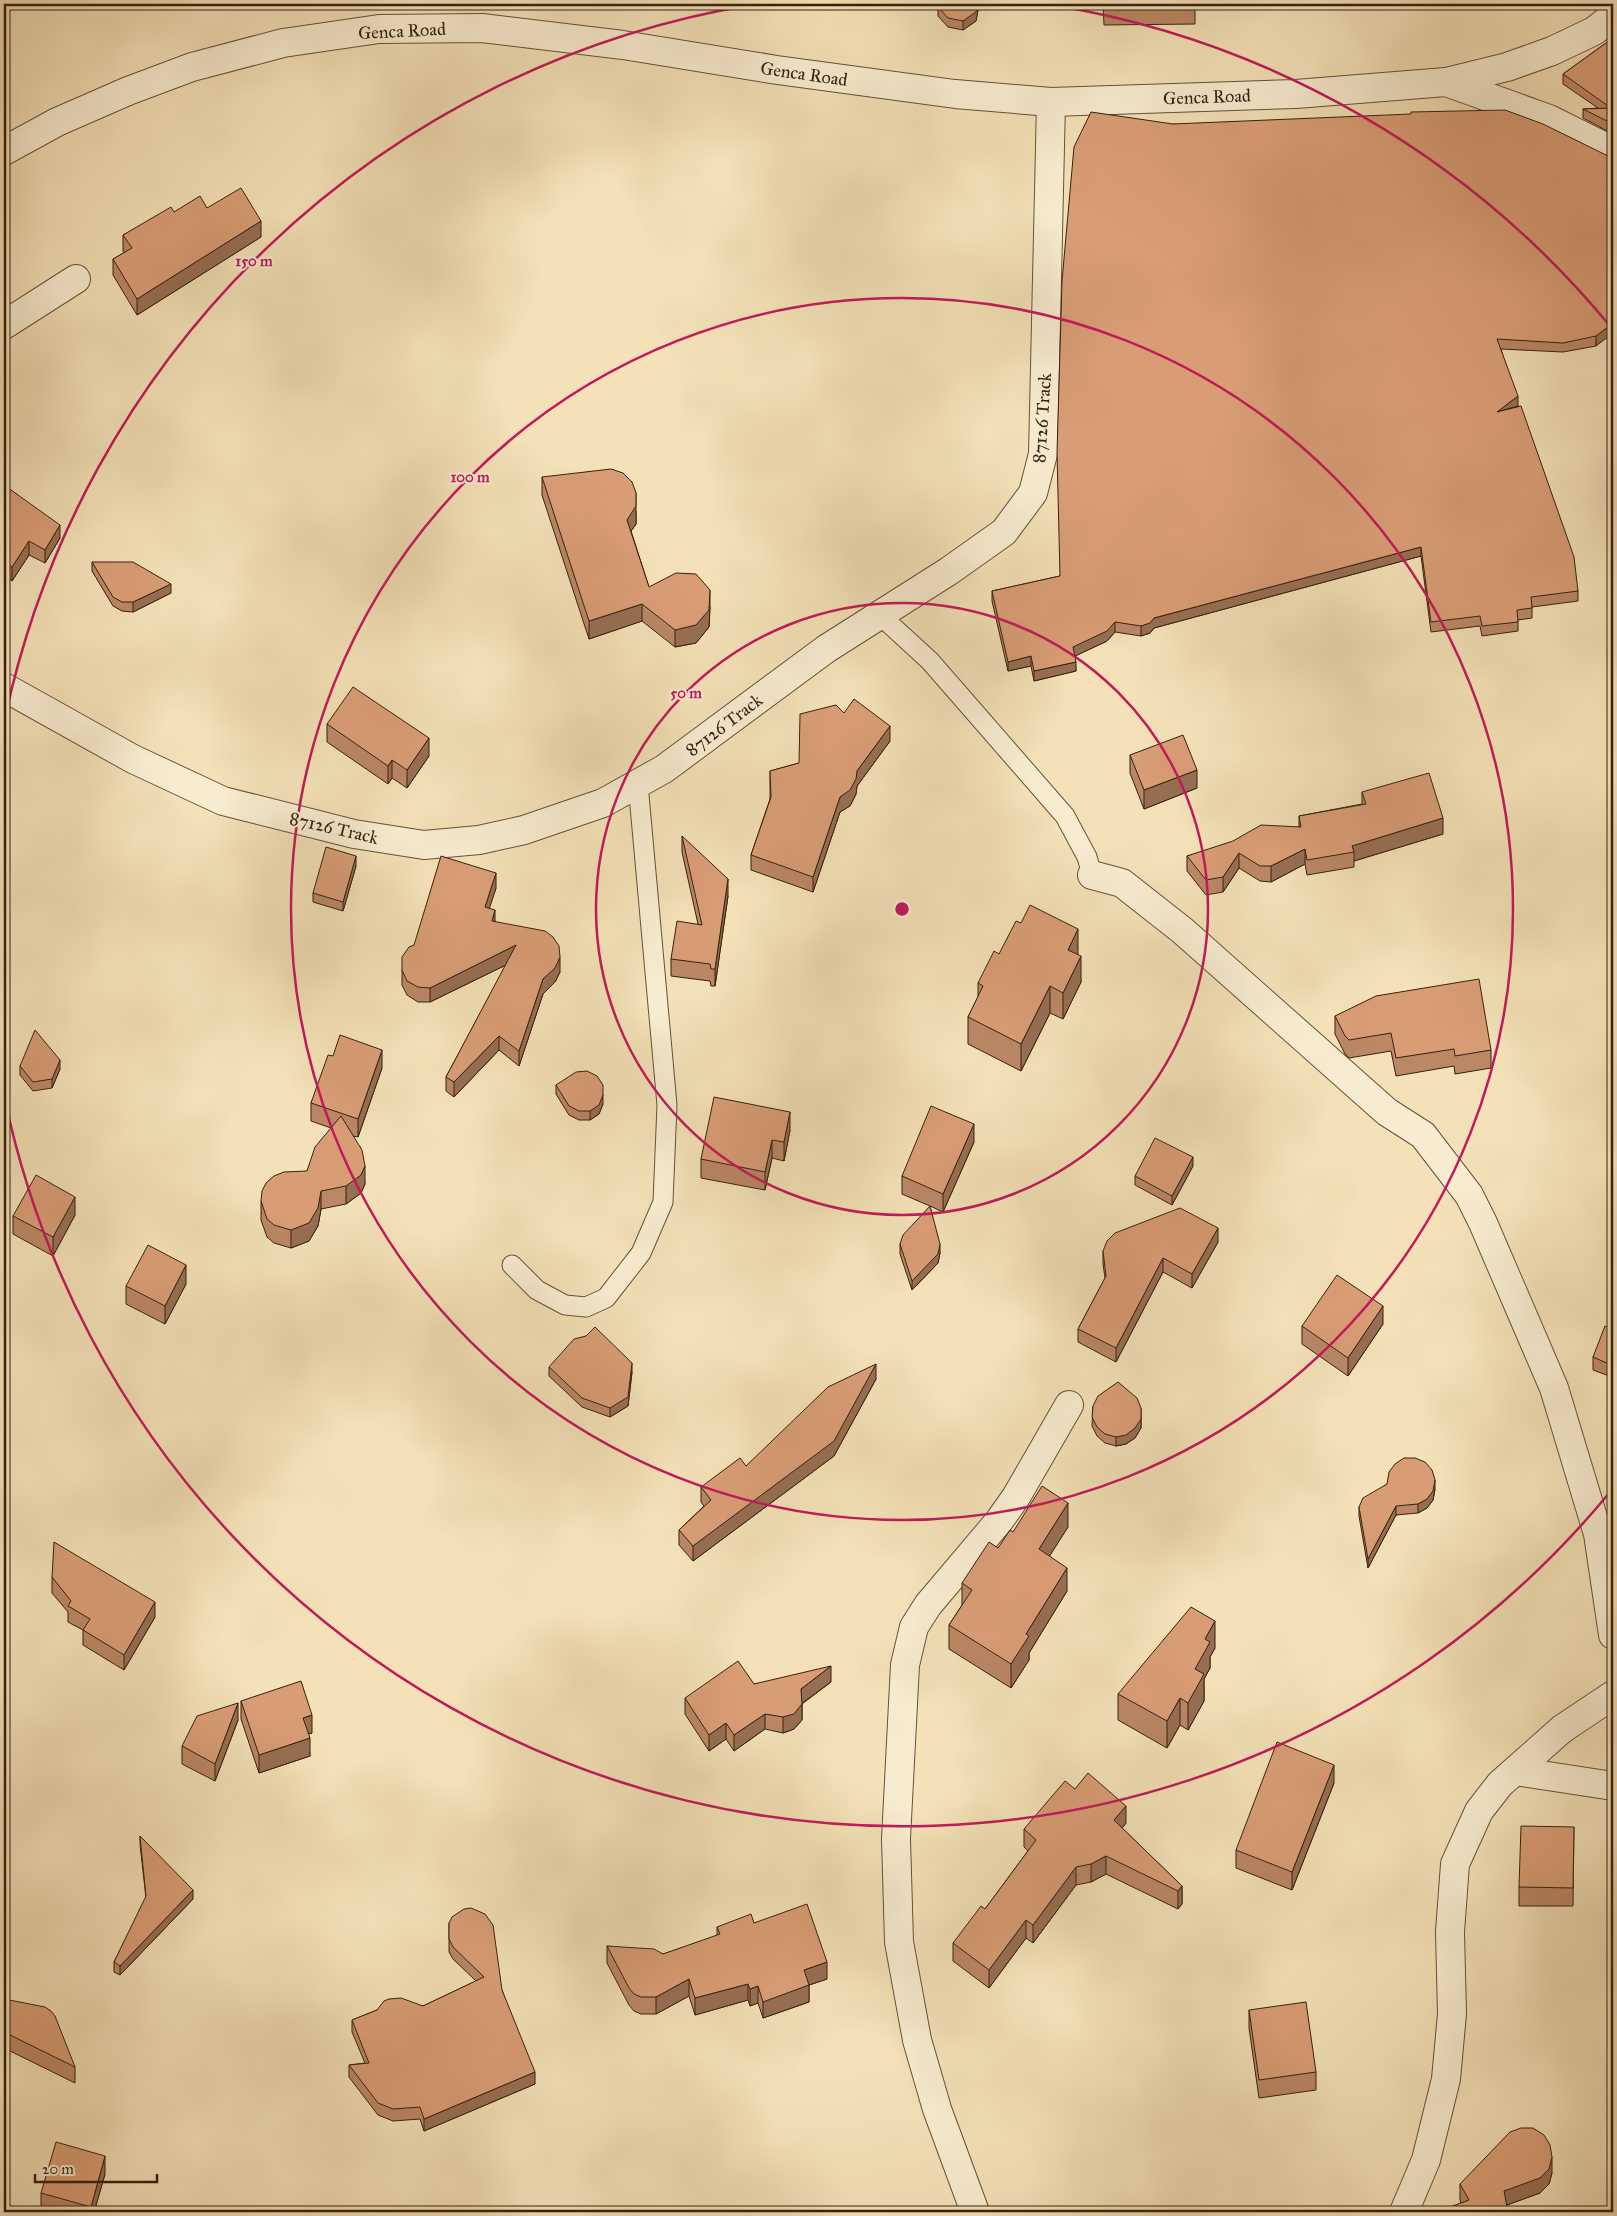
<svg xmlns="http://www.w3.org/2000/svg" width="1617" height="2216" font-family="'IM FELL Great Primer',serif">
<rect width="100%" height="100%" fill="#f4e1b7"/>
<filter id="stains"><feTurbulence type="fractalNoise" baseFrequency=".004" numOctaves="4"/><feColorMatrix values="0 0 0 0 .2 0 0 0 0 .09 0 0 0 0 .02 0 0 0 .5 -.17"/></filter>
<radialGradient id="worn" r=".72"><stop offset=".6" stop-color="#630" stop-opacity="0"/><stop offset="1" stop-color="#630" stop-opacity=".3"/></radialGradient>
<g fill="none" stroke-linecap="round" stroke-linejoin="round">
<defs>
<g id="service">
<polyline points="881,616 930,661 1065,816 1087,857 1092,875"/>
<polyline points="512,1265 537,1290 565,1305 586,1307 606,1298 641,1253 663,1202 667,1105 638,784"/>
</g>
<g id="minor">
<polyline points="1446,82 1549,119 1613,151"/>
<polyline points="4,325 76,279"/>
<polyline points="4,687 133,759 223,801 354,834 424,845 479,840 524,830 603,803 664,769 826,649 949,571 1004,532 1033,493 1043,454 1051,102"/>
<polyline points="1092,875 1122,883 1183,931 1387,1112 1423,1135 1469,1195 1483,1223 1554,1388 1598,1534 1613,1635"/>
<polyline points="1515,1771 1613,1786"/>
<polyline points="975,2212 937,2109 917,2040 899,1942 896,1839 905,1665 914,1627 928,1605 999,1521 1016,1497 1069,1405"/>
<polyline points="1404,2212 1426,2160 1446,2079 1452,2014 1450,1932 1455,1864 1479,1811 1500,1784 1562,1729 1613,1695"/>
</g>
<polyline id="tertiary" points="4,151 57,122 128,91 192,67 283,43 379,29 482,28 623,45 777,70 955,94 1051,102 1296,94 1446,82 1507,67 1552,51 1594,31 1613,16"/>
</defs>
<use href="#service" stroke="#65513a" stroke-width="21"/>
<use href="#minor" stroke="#65513a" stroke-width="30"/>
<use href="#tertiary" stroke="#65513a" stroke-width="30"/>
<use href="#service" stroke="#f8ecd0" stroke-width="19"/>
<use href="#minor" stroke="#f8ecd0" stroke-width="28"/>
<use href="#tertiary" stroke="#f8ecd0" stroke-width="28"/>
</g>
<g fill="#bb8765" stroke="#352110">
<polygon points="938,4 979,4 976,21 963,30 948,27 938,16"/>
<polygon points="1103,4 1238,4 1195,9 1195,24 1104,25"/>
<polygon points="1613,38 1613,134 1583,118 1583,109 1598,108 1563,84 1563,74"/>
<polygon points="1173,124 1606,155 1596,346 1563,352 1501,349 1518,406 1578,591 1578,601 1532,607 1532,618 1518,620 1518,631 1482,636 1480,626 1431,632 1421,556 1154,628 1150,633 1141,636 1115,632 1107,641 1075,656 1076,671 1034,681 1031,666 1008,671 992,601 992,591 1060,576"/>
<polygon points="207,208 261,237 137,315 113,275 113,259 124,253 123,251 123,235 174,212"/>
<polygon points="542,477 636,511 636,524 631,531 649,587 710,607 709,627 696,643 675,647 642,621 589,639 542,495"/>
<polygon points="4,485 60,538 45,563 29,555 12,581 4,575"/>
<polygon points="92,562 171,593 133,612 122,611 113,606 92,571"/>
<polygon points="844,713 890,741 857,786 856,794 850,806 840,812 813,892 751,870 751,855 770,799 770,771 799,763"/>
<polygon points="327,724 429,756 407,788 392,778 388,784 327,742"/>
<polygon points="1130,755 1197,788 1144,809 1130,773"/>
<polygon points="1362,792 1443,834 1354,861 1354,867 1307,875 1305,864 1271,882 1260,881 1239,868 1223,892 1206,895 1187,871 1187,856 1299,827 1299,816 1362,804"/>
<polygon points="682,836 728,896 715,986 711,986 710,981 671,976 671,959 698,924 682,852"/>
<polygon points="356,866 343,911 313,902 313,893"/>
<polygon points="496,888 489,908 495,921 560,972 555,982 543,994 519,1066 499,1050 454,1097 446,1091 446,1077 506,965 430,1002 418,1002 407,995 402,985 402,970 414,945"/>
<polygon points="999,954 1078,954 1081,982 1063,1019 1050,1013 1021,1071 968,1044 968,1017 978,997 978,983"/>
<polygon points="1335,1016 1491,1050 1491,1068 1455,1074 1454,1066 1396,1076 1391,1051 1349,1058 1345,1054 1335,1034"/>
<polygon points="333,1056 382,1068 358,1137 353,1136 365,1184 361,1193 346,1204 321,1209 318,1226 309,1241 291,1248 274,1243 267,1237 261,1220 261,1201 307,1171 331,1128 311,1121 311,1103"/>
<polygon points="20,1066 60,1069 52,1088 33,1091 20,1075"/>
<polygon points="556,1085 603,1104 599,1114 590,1120 579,1120 569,1115 556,1094"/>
<polygon points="790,1130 784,1161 772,1158 765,1190 701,1178 701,1159"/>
<polygon points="974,1142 943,1212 930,1206 940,1253 938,1263 912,1290 900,1254 900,1244 930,1206 902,1194 902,1176"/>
<polygon points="1193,1166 1172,1205 1135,1185 1135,1176"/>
<polygon points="75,1215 53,1256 13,1234 13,1216"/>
<polygon points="1218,1242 1192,1288 1163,1272 1116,1362 1078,1342 1078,1329 1105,1278 1103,1264 1103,1251"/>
<polygon points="186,1284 165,1324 126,1304 126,1286"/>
<polygon points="1383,1324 1348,1376 1302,1344 1302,1326"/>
<polygon points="1613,1329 1613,1401 1609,1376 1593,1370 1593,1357"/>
<polygon points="549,1367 632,1372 628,1406 610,1417 582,1407 549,1376"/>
<polygon points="876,1379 834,1456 693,1561 679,1545 679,1530 704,1506 701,1502 701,1487 746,1466"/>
<polygon points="1093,1406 1141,1417 1141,1428 1135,1438 1126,1444 1116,1446 1105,1443 1097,1436 1092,1426"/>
<polygon points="1387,1484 1435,1489 1433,1500 1427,1508 1418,1513 1396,1515 1368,1568 1359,1516 1359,1507"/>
<polygon points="1068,1527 1049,1556 1067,1591 1029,1653 1029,1660 1011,1688 949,1649 949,1625 962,1605 962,1583 998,1548 1013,1532"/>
<polygon points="52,1577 155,1617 124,1670 83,1645 83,1630 68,1622 68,1612 52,1593"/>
<polygon points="1215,1648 1210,1657 1210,1668 1204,1679 1204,1701 1188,1730 1180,1725 1167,1748 1118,1720 1118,1694"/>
<polygon points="831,1682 802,1704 802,1720 794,1729 783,1733 765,1729 734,1751 726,1739 709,1751 685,1714 685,1698 754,1684"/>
<polygon points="241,1701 312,1733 308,1734 310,1756 259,1773 241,1719"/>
<polygon points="238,1720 215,1781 182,1764 182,1746"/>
<polygon points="1334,1783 1292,1890 1236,1868 1236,1850"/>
<polygon points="1075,1789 1126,1823 1122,1828 1182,1886 1182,1904 1178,1909 1106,1874 1091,1882 1076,1885 1033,1943 1026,1938 989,1988 953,1961 953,1943 985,1909 1028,1851 1024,1847 1024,1829"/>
<polygon points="1574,1827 1573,1906 1519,1906 1519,1887"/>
<polygon points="140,1836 193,1899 120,1975 114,1972 114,1962 146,1898 140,1845"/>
<polygon points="449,1923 502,1990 535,2084 424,2131 420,2119 393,2121 378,2115 349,2077 349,2065 365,2063 352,2032 352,2020 377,2010 423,2006 476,1981 453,1959 449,1952"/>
<polygon points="754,1923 827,1979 809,1985 809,2002 763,2018 758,2003 750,2006 748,2000 695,2015 689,1996 656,2014 641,2014 634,2011 629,2005 607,1963 607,1946 663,1954 717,1936 717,1927"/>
<polygon points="4,1999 75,2067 75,2083 4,2048"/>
<polygon points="1249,2010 1316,2072 1316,2090 1259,2098 1249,2028"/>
<polygon points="1552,2173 1549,2184 1540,2193 1507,2205 1461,2203 1460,2200 1460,2184"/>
<polygon points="105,2174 94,2212 46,2212 41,2211 41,2193"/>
</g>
<g fill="#986e53" stroke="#352110">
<polygon points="978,4 979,4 976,21 963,30 963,21"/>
<polygon points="261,221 261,237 137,315 137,299"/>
<polygon points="1613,323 1613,333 1596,346 1596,336"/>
<polygon points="1518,396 1518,406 1497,412"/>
<polygon points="636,493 636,524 627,537 627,520"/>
<polygon points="60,525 60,538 45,563 45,550"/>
<polygon points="29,541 29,555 12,581 12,567"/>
<polygon points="1421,547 1421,556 1154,628 1150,633 1141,636 1141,626 1154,618"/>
<polygon points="171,584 171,593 133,612 133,602"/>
<polygon points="710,590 710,607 709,627 696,643 675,647 675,630"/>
<polygon points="642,604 642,621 589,639 589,621"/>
<polygon points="1115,622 1115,632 1107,641 1073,657 1073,647"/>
<polygon points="1031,656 1031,666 1008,671 1008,662"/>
<polygon points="1076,662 1076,671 1034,681 1034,671"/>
<polygon points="890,726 890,741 857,786 856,794 850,806 840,812 813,892 813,877 840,797 857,771"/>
<polygon points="5,727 5,742 4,743 4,728"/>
<polygon points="429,738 429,756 407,788 407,770"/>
<polygon points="392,760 392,778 388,784 388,766"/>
<polygon points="1197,770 1197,788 1144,809 1144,790"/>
<polygon points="1443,818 1443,834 1354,861 1354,852 1352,846"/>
<polygon points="1305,849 1305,864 1271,882 1271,866"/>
<polygon points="1239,853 1239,868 1223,892 1223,877"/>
<polygon points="356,856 356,866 343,911 343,902"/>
<polygon points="496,873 496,888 485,922 485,907"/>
<polygon points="728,879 728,896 715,986 715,969"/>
<polygon points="495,910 495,925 492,921"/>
<polygon points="1078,929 1078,956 1068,950"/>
<polygon points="516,945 516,960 430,1002 430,988"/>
<polygon points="1081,956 1081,982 1063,1019 1063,993"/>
<polygon points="560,957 560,972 555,982 543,994 519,1066 519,1051 543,979"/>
<polygon points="1050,986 1050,1013 1021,1071 1021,1044"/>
<polygon points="499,1036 499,1050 454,1097 454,1082"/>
<polygon points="382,1050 382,1068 358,1137 358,1119"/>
<polygon points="60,1060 60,1069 52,1088 52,1079"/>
<polygon points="603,1095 603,1104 599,1114 590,1120 590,1111"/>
<polygon points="790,1112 790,1130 784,1161 784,1142"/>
<polygon points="974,1124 974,1142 943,1212 943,1194"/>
<polygon points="772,1140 772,1158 765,1190 765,1172"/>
<polygon points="1193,1157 1193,1166 1172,1205 1172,1196"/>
<polygon points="365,1166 365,1184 361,1193 346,1204 346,1186"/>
<polygon points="321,1191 321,1209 318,1226 309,1241 291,1248 291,1230"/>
<polygon points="75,1197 75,1215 53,1256 53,1237"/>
<polygon points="1218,1228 1218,1242 1192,1288 1192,1274"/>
<polygon points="940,1244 940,1253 938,1263 912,1290 912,1281"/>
<polygon points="1163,1258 1163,1272 1116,1362 1116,1348"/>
<polygon points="186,1265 186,1284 165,1324 165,1306"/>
<polygon points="1383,1306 1383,1324 1348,1376 1348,1358"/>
<polygon points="632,1363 632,1372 628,1406 610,1417 610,1408"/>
<polygon points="876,1364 876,1379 834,1456 693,1561 693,1546"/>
<polygon points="1141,1408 1141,1428 1135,1438 1126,1444 1116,1446 1116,1437"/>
<polygon points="1435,1480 1435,1489 1433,1500 1427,1508 1418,1513 1418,1504"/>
<polygon points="1068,1503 1068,1527 1039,1573 1039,1549"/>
<polygon points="1396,1506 1396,1515 1368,1568 1368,1559"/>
<polygon points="1067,1568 1067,1591 1029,1653 1029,1660 1011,1688 1011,1664 1026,1634"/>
<polygon points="155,1602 155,1617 124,1670 124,1655"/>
<polygon points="1215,1621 1215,1648 1210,1657 1210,1668 1204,1679 1204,1701 1188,1730 1188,1703 1195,1669 1205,1639"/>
<polygon points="831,1666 831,1682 801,1704 801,1689"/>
<polygon points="1180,1698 1180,1725 1167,1748 1167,1721"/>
<polygon points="238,1703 238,1720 215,1781 215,1764"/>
<polygon points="802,1704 802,1720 794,1729 783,1733 783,1717"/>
<polygon points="765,1714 765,1729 734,1751 734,1735"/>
<polygon points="312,1715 312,1733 303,1736 303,1718"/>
<polygon points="726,1723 726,1739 709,1751 709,1735"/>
<polygon points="310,1738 310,1756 259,1773 259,1755"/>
<polygon points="1334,1765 1334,1783 1292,1890 1292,1872"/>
<polygon points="1126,1806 1126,1823 1114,1838 1114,1820"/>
<polygon points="1106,1856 1106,1874 1091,1882 1091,1864"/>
<polygon points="1076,1867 1076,1885 1033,1943 1033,1925"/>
<polygon points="1182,1886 1182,1904 1178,1909 1178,1891"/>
<polygon points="193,1890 193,1899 120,1975 120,1966"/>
<polygon points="1026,1920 1026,1938 989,1988 989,1970"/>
<polygon points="827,1962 827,1979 809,1985 809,2002 763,2018 763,2002 804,1970"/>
<polygon points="8,1968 8,1983 4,1988 4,1973"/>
<polygon points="689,1979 689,1996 656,2014 656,1997"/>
<polygon points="748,1984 748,2000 695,2015 695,1998"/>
<polygon points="758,1986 758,2003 750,2006 750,1989"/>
<polygon points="535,2072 535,2084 424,2131 424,2119"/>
<polygon points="105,2156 105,2174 94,2212 91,2212 91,2207"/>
<polygon points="1552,2157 1552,2173 1549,2184 1540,2193 1504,2206 1504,2191"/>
</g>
<g fill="#d99d76" stroke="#352110">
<polygon points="938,4 978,4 976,12 963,21 948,18 938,7"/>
<polygon points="1104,4 1195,4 1195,6 1104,7"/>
<polygon points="1613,38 1613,124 1583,109 1611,108 1563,74"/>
<polygon points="1505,110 1543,124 1606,155 1613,157 1613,323 1596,336 1563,343 1497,339 1518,396 1497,412 1521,406 1574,557 1578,591 1531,597 1532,608 1517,610 1518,622 1482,626 1480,616 1431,622 1421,547 1154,618 1150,623 1141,626 1115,622 1107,631 1073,647 1076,662 1034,671 1031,656 1008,662 992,591 1060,576 1057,453 1062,281 1074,147 1091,112 1173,124 1411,114 1411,112"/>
<polygon points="241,188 261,221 137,299 113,259 132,248 123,235 171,207 174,212 200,196 207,208"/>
<polygon points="611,469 623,473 632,482 636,493 636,506 627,520 649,587 676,573 696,574 710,590 709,610 696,625 675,630 642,604 589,621 542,477"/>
<polygon points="4,485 60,525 45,550 29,541 12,567 4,562"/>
<polygon points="92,562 133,562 171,584 133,602 122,602 113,597"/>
<polygon points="353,687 429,738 407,770 392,760 388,766 327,724"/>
<polygon points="854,699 890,726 857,771 856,779 850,790 840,797 813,877 751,855 771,797 770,771 799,763 800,714 836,705 844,713"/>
<polygon points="1183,735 1197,770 1144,790 1130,755"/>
<polygon points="1429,773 1443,818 1352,846 1354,852 1307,860 1305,849 1271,866 1260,866 1239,853 1223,877 1206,880 1187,856 1233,841 1261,825 1301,827 1299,816 1366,804 1362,792"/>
<polygon points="682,836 728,879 715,969 711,969 710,964 671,959 677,921 702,925"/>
<polygon points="326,847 356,856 343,902 313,893"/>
<polygon points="441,856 496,873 485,907 495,910 492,921 545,931 553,937 559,946 560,957 555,968 543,979 519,1051 499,1036 454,1082 446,1077 516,945 430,988 418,987 407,981 402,970 402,957 409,947 414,945"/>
<polygon points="1030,905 1078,929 1068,950 1081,956 1063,993 1050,986 1021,1044 968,1017 983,986 978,983 994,951 999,954 1016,921 1021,923"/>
<polygon points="1479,979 1491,1050 1455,1056 1454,1049 1396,1058 1391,1033 1349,1040 1345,1036 1335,1016 1376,996"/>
<polygon points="35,1030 60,1060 52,1079 33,1082 20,1066"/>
<polygon points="340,1035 382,1050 358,1119 311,1103 328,1055 333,1056"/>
<polygon points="587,1071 597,1076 603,1085 603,1095 599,1105 590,1111 579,1111 569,1106 556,1085 576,1072"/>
<polygon points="714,1097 790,1112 784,1142 772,1140 765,1172 701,1159"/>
<polygon points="931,1106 974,1124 943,1194 902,1176"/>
<polygon points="341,1116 362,1150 365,1166 361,1175 346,1186 321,1191 318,1208 309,1223 291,1230 274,1225 267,1219 261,1201 262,1191 266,1183 274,1176 284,1172 307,1171 315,1147"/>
<polygon points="1155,1138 1193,1157 1172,1196 1135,1176"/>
<polygon points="36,1175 75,1197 53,1237 13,1216"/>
<polygon points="930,1206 940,1244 938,1254 912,1281 900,1244 903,1235"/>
<polygon points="1180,1208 1218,1228 1192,1274 1163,1258 1116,1348 1078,1329 1106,1276 1103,1251 1107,1241 1115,1233"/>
<polygon points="148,1245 186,1265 165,1306 126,1286"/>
<polygon points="1337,1275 1383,1306 1348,1358 1302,1326"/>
<polygon points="1605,1326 1613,1329 1613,1389 1609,1364 1593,1357"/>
<polygon points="595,1327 632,1363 628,1397 610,1408 582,1398 549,1367 574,1339 586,1336"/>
<polygon points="876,1364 834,1441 693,1546 679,1530 711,1500 701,1487 740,1458 746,1466 828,1387"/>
<polygon points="1118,1382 1137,1398 1141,1408 1141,1419 1135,1428 1126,1435 1116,1437 1105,1434 1097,1427 1092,1417 1093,1406 1098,1396"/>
<polygon points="1404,1458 1415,1458 1425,1462 1432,1470 1435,1480 1433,1491 1427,1499 1418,1504 1396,1506 1368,1559 1359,1507 1363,1498 1387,1484 1389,1472 1395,1464"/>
<polygon points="1042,1486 1068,1503 1039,1549 1067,1568 1026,1634 1029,1636 1011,1664 949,1625 972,1590 962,1583 989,1542 998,1548 1010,1530 1013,1532"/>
<polygon points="54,1542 155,1602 124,1655 83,1630 90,1619 68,1606 71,1601 52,1577"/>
<polygon points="1191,1607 1215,1621 1205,1639 1210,1642 1195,1669 1204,1674 1188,1703 1180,1698 1167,1721 1118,1694"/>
<polygon points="738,1661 754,1684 831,1666 801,1689 802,1704 794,1714 783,1717 765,1714 734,1735 726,1723 709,1735 685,1698"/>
<polygon points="301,1681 312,1715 303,1718 310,1738 259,1755 241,1701"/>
<polygon points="238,1703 215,1764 182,1746 197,1716"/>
<polygon points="1277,1742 1334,1765 1292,1872 1236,1850"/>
<polygon points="1088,1773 1126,1806 1114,1820 1182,1886 1178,1891 1106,1856 1091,1864 1076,1867 1033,1925 1026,1920 989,1970 953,1943 981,1906 985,1909 1036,1840 1024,1829 1065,1781 1075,1789"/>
<polygon points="1521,1826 1574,1827 1573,1888 1519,1887"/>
<polygon points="140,1836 193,1890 120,1966 114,1962 146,1896"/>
<polygon points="807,1904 827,1962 804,1970 809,1985 763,2002 758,1986 750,1989 748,1984 695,1998 689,1979 656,1997 641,1997 634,1994 629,1988 607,1946 654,1949 663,1954 720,1934 717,1927 751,1914 754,1923"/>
<polygon points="471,1908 485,1914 493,1925 502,1990 535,2072 424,2119 420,2107 393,2109 378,2103 349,2065 369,2063 352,2020 377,2010 384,2001 389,1999 401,1998 423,2006 484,1977 453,1947 449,1939 449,1923 452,1917 464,1909"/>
<polygon points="4,1964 8,1968 4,1973"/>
<polygon points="4,1999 45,2007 51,2011 55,2016 75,2067 4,2032"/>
<polygon points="1306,2002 1316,2072 1259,2080 1249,2010"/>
<polygon points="1521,2128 1533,2128 1544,2135 1550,2145 1552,2157 1549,2169 1540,2178 1504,2191 1508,2212 1436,2212 1469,2200 1460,2184 1510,2132"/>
<polygon points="56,2142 105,2156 91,2207 41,2193"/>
</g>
<g fill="none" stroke="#c2185b" stroke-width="2.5">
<circle cx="902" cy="909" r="306"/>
<circle cx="902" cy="909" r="611"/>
<path d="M1610 1492A917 917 0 0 1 5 1100M5 718A917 917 0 0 1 751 5M1053 5A917 917 0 0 1 1610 326"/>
</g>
<g text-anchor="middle" stroke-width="4" stroke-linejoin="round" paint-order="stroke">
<g font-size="18" fill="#352110" stroke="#f8ecd0">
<text transform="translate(402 31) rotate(-3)" y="6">Genca Road</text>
<text transform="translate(804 74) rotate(8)" y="6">Genca Road</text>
<text transform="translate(1207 97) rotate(-2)" y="6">Genca Road</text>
<text transform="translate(1042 418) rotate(-86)" y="6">87126 Track</text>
<text transform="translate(724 725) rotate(-37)" y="6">87126 Track</text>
<text transform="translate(334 828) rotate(13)" y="6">87126 Track</text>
</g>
</g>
<circle cx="902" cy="909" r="8" fill="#c2185b" stroke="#f8ecd0" stroke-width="2.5"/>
<g font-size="15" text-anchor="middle" font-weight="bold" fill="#c2185b" stroke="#f8ecd0" stroke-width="4" stroke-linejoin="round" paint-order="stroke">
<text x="254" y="266">150 m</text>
<text x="470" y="482">100 m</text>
<text x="686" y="698">50 m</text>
</g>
<rect width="1617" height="2216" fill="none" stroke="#f4e1b7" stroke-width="20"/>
<rect x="5" y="5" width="1607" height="2206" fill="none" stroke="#352110" stroke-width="2.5"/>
<rect x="10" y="10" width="1597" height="2196" fill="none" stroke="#352110"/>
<path d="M35 2174v8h122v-8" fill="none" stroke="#352110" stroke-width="2.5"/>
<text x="42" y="2174" font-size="15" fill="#352110" stroke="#f8ecd0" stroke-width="4" paint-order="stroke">20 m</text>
<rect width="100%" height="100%" filter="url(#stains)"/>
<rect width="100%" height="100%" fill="url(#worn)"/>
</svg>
